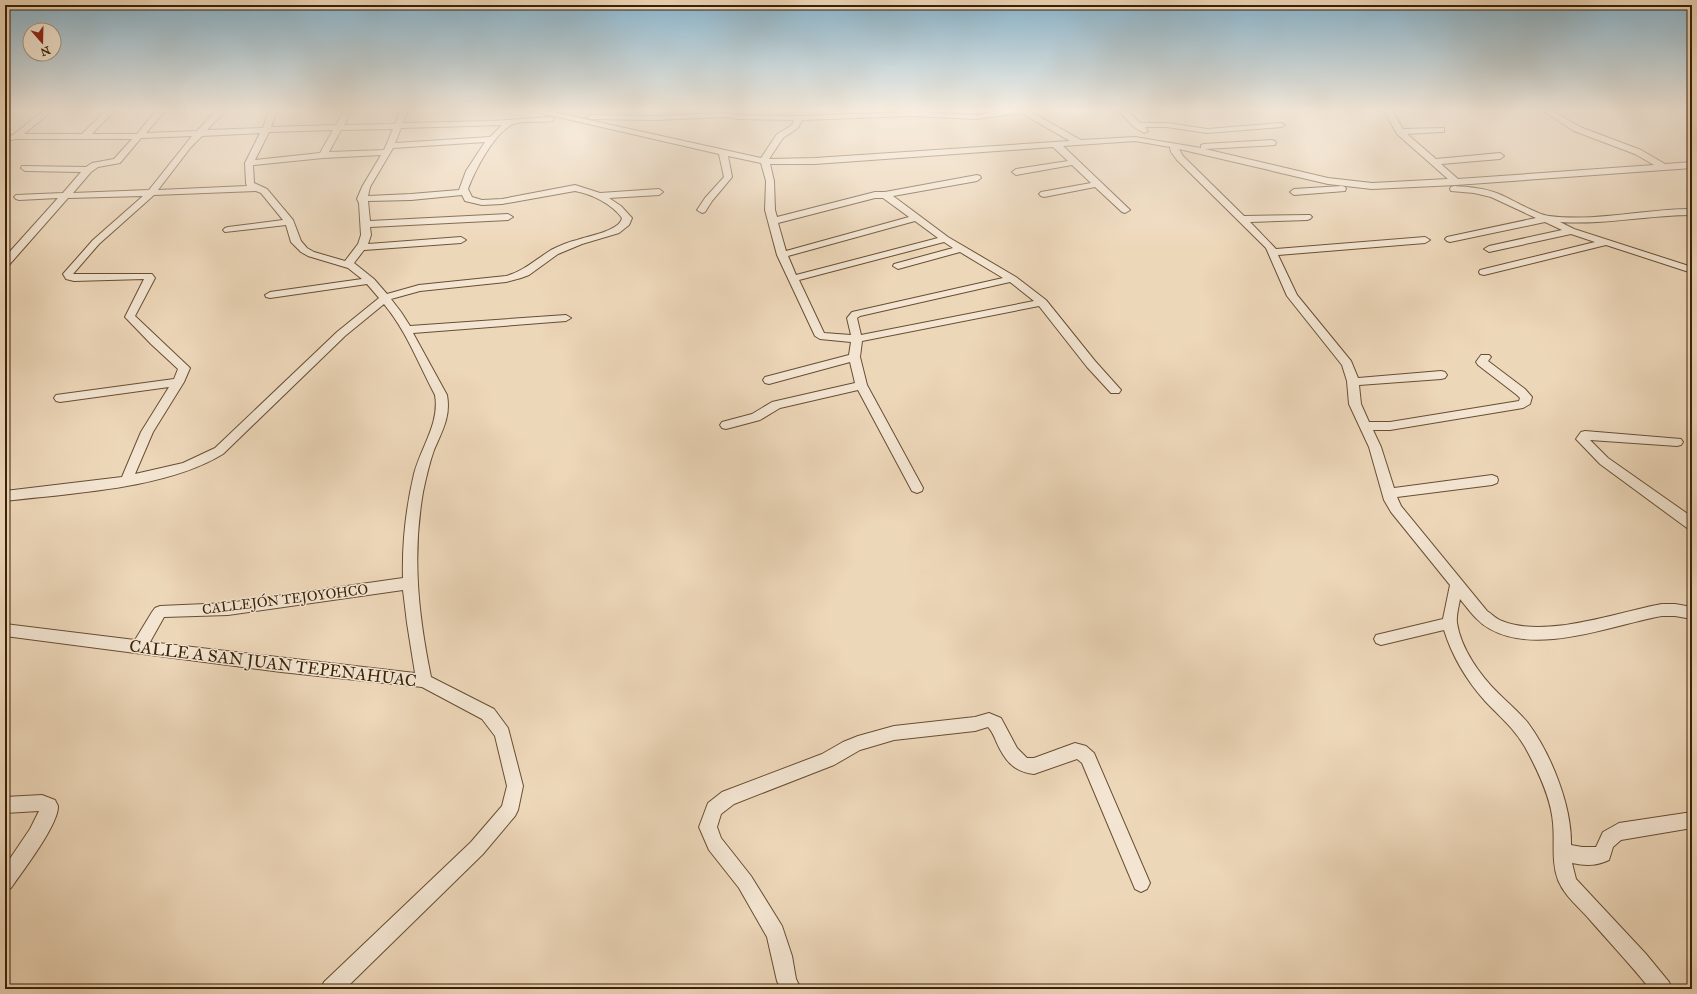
<svg xmlns="http://www.w3.org/2000/svg" width="1697" height="994" font-family="'IM FELL Great Primer',serif">
<rect width="100%" height="100%" fill="#edd7b9"/>
<filter id="stains"><feTurbulence type="fractalNoise" baseFrequency=".005" numOctaves="4"/><feColorMatrix values="0 0 0 0 .2 0 0 0 0 .09 0 0 0 0 .02 0 0 0 .5 -.17"/></filter>
<radialGradient id="worn" r=".72"><stop offset=".6" stop-color="#630" stop-opacity="0"/><stop offset="1" stop-color="#630" stop-opacity=".3"/></radialGradient>
<g fill="none" stroke-linecap="round" stroke-linejoin="round">
<defs>
<g id="minor">
<path d="M 43,111 L 52,111 L 24,134 L 82,134 L 105,111 L 114,111 L 92,134 L 137,134 L 156,111 L 165,111 L 146,133 L 197,131 L 216,111 L 225,111 L 207,130 L 263,128 L 269,111 L 277,111 L 271,127 L 336,125 L 344,111 L 352,111 L 344,125 L 395,124 L 400,111 L 408,111 L 403,123 L 492,121 L 550,117 L 554,119 L 553,121 C 541,123 523,120 513,124 C 494,133 475,170 468,189 L 472,197 L 482,200 L 502,199 L 575,185 L 600,193 L 659,189 L 663,192 L 659,195 L 609,198 L 621,206 L 632,218 L 629,225 L 619,233 L 582,244 L 558,254 L 529,275 L 521,278 L 506,282 L 420,291 L 391,299 L 401,312 L 410,326 L 566,315 L 571,318 L 566,321 L 413,333 L 447,395 C 451,417 442,431 434,450 C 429,464 426,478 423,492 C 412,556 418,613 431,677 L 494,709 L 508,728 L 523,786 L 518,810 L 515,816 L 483,854 L 345,989 L 321,989 L 324,982 L 471,842 L 502,806 L 507,786 L 495,736 L 482,719 L 422,687 L 281,672 L 5,636 L 5,624 L 135,640 L 152,612 L 155,608 L 160,606 L 228,603 L 403,578 C 402,543 406,508 414,474 C 421,447 440,423 435,395 C 419,365 406,330 384,304 L 345,336 L 223,454 C 166,489 72,493 5,501 L 5,491 L 122,477 L 141,432 L 169,387 L 60,402 L 56,401 L 54,398 L 56,395 L 174,379 L 178,369 L 151,344 L 125,317 L 144,279 L 74,281 L 66,279 L 63,274 L 93,240 L 143,196 L 68,198 L 9,265 L 5,266 L 5,257 L 58,198 L 19,200 L 16,199 L 14,197 L 16,195 L 63,193 L 81,172 L 25,171 L 21,168 L 22,166 L 86,167 L 92,163 L 114,159 L 132,139 L 16,139 L 5,141 L 5,137 L 13,135 ZM 502,125 L 490,137 L 395,143 L 401,128 ZM 393,129 L 384,150 L 329,152 L 341,130 ZM 333,130 L 320,153 L 255,160 L 269,132 ZM 260,133 L 245,163 L 246,183 L 247,186 L 158,190 L 191,147 L 202,136 ZM 192,136 L 149,190 L 73,193 L 91,172 L 98,167 L 120,163 L 141,138 ZM 485,142 L 466,171 L 459,190 L 411,194 L 368,196 L 370,187 L 393,148 ZM 381,155 L 362,187 L 357,199 L 359,203 L 361,235 L 358,244 L 345,261 L 314,252 L 307,248 L 301,241 L 293,220 L 267,189 L 254,183 L 253,165 L 323,158 ZM 256,191 L 261,193 L 283,220 L 228,227 L 225,228 L 223,230 L 225,232 L 286,225 L 291,242 L 301,252 L 308,256 L 348,268 L 362,279 L 270,292 L 265,295 L 266,297 L 270,298 L 367,284 L 379,298 L 337,332 L 215,448 L 183,463 L 135,474 L 153,432 L 184,382 L 190,368 L 135,316 L 155,278 L 152,274 L 73,274 L 99,244 L 154,195 ZM 575,191 C 592,194 612,204 622,218 C 620,231 588,236 577,240 C 568,242 559,246 551,250 C 535,260 524,271 506,276 L 419,285 L 387,294 L 374,279 L 354,263 L 364,250 L 461,243 L 466,240 L 461,237 L 368,244 L 371,235 L 370,227 L 508,220 L 513,217 L 508,214 L 370,221 L 368,201 L 411,200 L 462,195 L 465,201 L 482,205 L 502,204 ZM 403,590 L 407,623 L 415,673 L 150,642 L 164,617 L 228,615 Z"/>
<path d="M 532,111 L 548,111 L 761,158 L 777,134 L 792,125 L 794,120 L 737,119 L 726,117 L 656,120 L 590,119 L 586,117 L 590,115 L 656,116 L 726,113 L 737,115 L 799,116 L 911,112 L 976,115 L 1001,111 L 1029,111 L 1081,140 L 1135,137 L 1201,148 L 1201,145 L 1204,144 L 1272,140 L 1275,141 L 1276,143 L 1275,145 L 1205,149 L 1328,178 L 1372,183 L 1448,179 L 1397,134 L 1384,111 L 1392,111 L 1403,129 L 1444,128 L 1444,132 L 1441,132 L 1407,134 L 1436,159 L 1500,153 L 1504,156 L 1500,159 L 1441,164 L 1458,179 L 1654,165 L 1635,154 L 1574,131 L 1543,111 L 1553,111 L 1580,127 L 1641,150 L 1665,164 L 1692,162 L 1692,168 L 1456,185 L 1372,189 L 1328,184 L 1179,149 L 1183,156 L 1244,216 L 1310,215 L 1312,217 L 1310,219 L 1307,220 L 1250,222 L 1276,249 L 1425,237 L 1430,240 L 1425,243 L 1278,255 L 1297,295 L 1351,361 L 1358,378 L 1441,371 L 1445,372 L 1447,375 L 1445,378 L 1441,379 L 1359,385 L 1361,404 L 1369,422 L 1390,422 L 1519,401 L 1520,398 L 1517,395 L 1478,365 L 1476,362 L 1481,355 L 1489,355 L 1491,357 L 1488,361 L 1525,389 L 1532,397 L 1530,404 L 1523,408 L 1390,430 L 1373,430 L 1381,447 L 1394,488 L 1492,475 L 1497,477 L 1498,480 L 1497,483 L 1492,485 L 1397,497 L 1401,506 L 1487,611 C 1492,614 1496,619 1502,621 C 1546,639 1617,612 1662,604 L 1675,604 L 1692,607 L 1692,619 L 1675,616 L 1662,616 C 1612,625 1538,656 1490,629 C 1477,622 1469,610 1460,599 C 1459,606 1456,615 1457,623 C 1461,649 1480,675 1498,693 C 1508,703 1519,712 1528,723 C 1551,754 1572,806 1571,845 L 1582,847 L 1596,847 L 1603,832 L 1619,823 L 1692,812 L 1692,828 L 1621,840 L 1613,847 L 1609,860 C 1596,866 1586,866 1572,863 L 1576,879 L 1646,954 L 1669,982 L 1672,989 L 1650,989 C 1631,965 1610,943 1590,920 C 1579,907 1565,897 1558,880 C 1551,861 1555,842 1553,823 C 1551,797 1537,769 1525,747 C 1514,728 1499,716 1485,701 C 1467,681 1452,656 1444,630 L 1381,645 L 1376,643 L 1374,639 L 1376,635 L 1443,619 L 1450,585 L 1391,512 L 1384,500 L 1369,447 L 1349,404 L 1347,381 L 1342,365 L 1287,296 L 1266,248 L 1177,160 L 1171,152 L 1170,147 L 1135,141 L 1063,146 L 1128,208 L 1130,210 L 1125,213 L 1122,212 L 1095,187 L 1044,197 L 1041,196 L 1039,194 L 1041,192 L 1091,183 L 1072,165 L 1016,175 L 1012,172 L 1016,169 L 1068,161 L 1053,147 L 815,164 L 770,164 L 774,181 L 775,210 L 777,217 L 875,192 L 885,192 L 977,175 L 980,176 L 981,178 L 977,181 L 893,196 L 948,237 L 1016,277 L 1046,300 L 1095,361 L 1121,390 L 1119,393 L 1111,393 L 1087,367 L 1039,306 L 862,341 L 860,357 L 867,385 L 923,488 L 922,491 L 917,493 L 912,491 L 858,390 L 780,408 L 760,420 L 726,429 L 722,428 L 720,425 L 722,422 L 752,414 L 772,402 L 855,383 L 850,362 L 769,384 L 765,383 L 763,380 L 765,377 L 849,355 L 851,342 L 820,339 L 815,336 L 777,255 L 765,210 L 766,181 L 761,163 L 728,156 L 732,177 L 712,201 L 705,212 L 702,213 L 697,210 L 705,198 L 724,177 L 719,154 ZM 1021,113 L 1070,141 L 815,158 L 769,159 L 783,138 L 798,128 L 802,120 L 911,116 L 976,119 ZM 875,198 L 883,198 L 909,217 L 786,251 L 778,223 ZM 915,221 L 938,238 L 796,275 L 788,256 ZM 944,242 L 953,248 L 894,264 L 893,266 L 898,269 L 960,252 L 1003,278 L 852,312 L 847,318 L 851,335 L 824,333 L 799,280 ZM 1010,282 L 1034,301 L 861,335 L 857,318 L 860,316 Z"/>
<polygon points="1119,111 1128,111 1140,123 1167,123 1207,129 1281,123 1285,125 1281,127 1207,133 1167,127 1145,127 1148,131 1144,133 1134,127"/>
<polygon points="1342,186 1345,187 1346,189 1345,191 1294,195 1290,192 1294,189"/>
<path d="M 1454,186 C 1469,187 1485,188 1499,194 C 1511,199 1538,215 1549,216 C 1597,222 1644,209 1692,209 L 1692,215 C 1648,215 1605,225 1560,222 L 1574,229 L 1692,267 L 1692,273 L 1606,245 L 1484,275 L 1480,274 L 1479,272 L 1480,270 L 1595,242 L 1571,234 L 1489,252 L 1484,249 L 1489,246 L 1562,230 L 1545,222 L 1450,242 L 1447,241 L 1445,239 L 1447,237 L 1536,218 L 1491,197 L 1474,193 L 1451,191 L 1450,189 L 1451,187 Z"/>
<polygon points="1585,431 1681,439 1683,442 1681,445 1677,446 1590,440 1608,458 1692,517 1692,529 1687,528 1600,464 1576,439 1581,432"/>
<path d="M 989,713 L 1001,718 L 1017,748 L 1027,758 L 1034,758 L 1075,743 L 1086,746 L 1094,753 L 1150,883 L 1147,889 L 1141,892 L 1135,889 L 1082,763 L 1077,759 L 1034,774 C 1013,772 1004,759 996,741 C 994,736 992,731 988,727 L 975,731 L 894,740 L 860,750 L 834,765 L 734,804 L 721,814 L 717,827 L 721,838 L 751,876 L 782,926 L 792,956 L 796,979 L 801,989 L 781,989 L 777,981 L 767,937 L 739,888 L 709,850 L 699,827 L 708,803 L 722,792 L 822,754 L 843,742 L 858,736 L 894,726 L 975,717 Z"/>
<path d="M 42,795 L 55,800 C 56,802 57,804 58,806 C 59,824 22,872 11,888 L 5,891 L 5,866 L 30,829 L 39,811 L 5,813 L 5,797 Z"/>
</g>
</defs>
<use href="#minor" stroke="#684e32" stroke-width="2"/>
<use href="#minor" fill="#f3e5d2" fill-rule="evenodd"/>
</g>
<linearGradient id="sky" x2="0" y2="1"><stop stop-color="#89b6d0"/><stop offset="0.44" stop-color="#f7ede0"/><stop offset="1" stop-color="#f7ede0" stop-opacity="0"/></linearGradient>
<rect width="1697" height="250" fill="url(#sky)"/>
<g text-anchor="middle" stroke-width="3" stroke-linejoin="round" paint-order="stroke">
<g font-size="14" fill="#3b2105" stroke="#f3e5d2">
<text transform="translate(285 599) rotate(-7)" y="5">CALLEJÓN TEJOYOHCO</text>
</g>
<g font-size="17" fill="#3b2105" stroke="#f3e5d2">
<text transform="translate(273 663) rotate(7)" y="6">CALLE A SAN JUAN TEPENAHUAC</text>
</g>
</g>
<rect width="1697" height="994" fill="none" stroke="#edd7b9" stroke-width="20"/>
<rect x="6" y="6" width="1685" height="982" fill="none" stroke="#3b2105" stroke-width="2"/>
<rect x="10" y="10" width="1677" height="974" fill="none" stroke="#3b2105"/>
<g transform="translate(42 42) rotate(160)"><circle r="19" fill="#f3e5d2" stroke="#a99780"/>
<path d="M0-3L7 15L0 10L-7 15Z" fill="#8f2418"/>
<text y="-6" font-size="11" font-weight="bold" text-anchor="middle" fill="#3b2105">N</text>
</g>
<rect width="100%" height="100%" filter="url(#stains)"/>
<rect width="100%" height="100%" fill="url(#worn)"/>
</svg>
